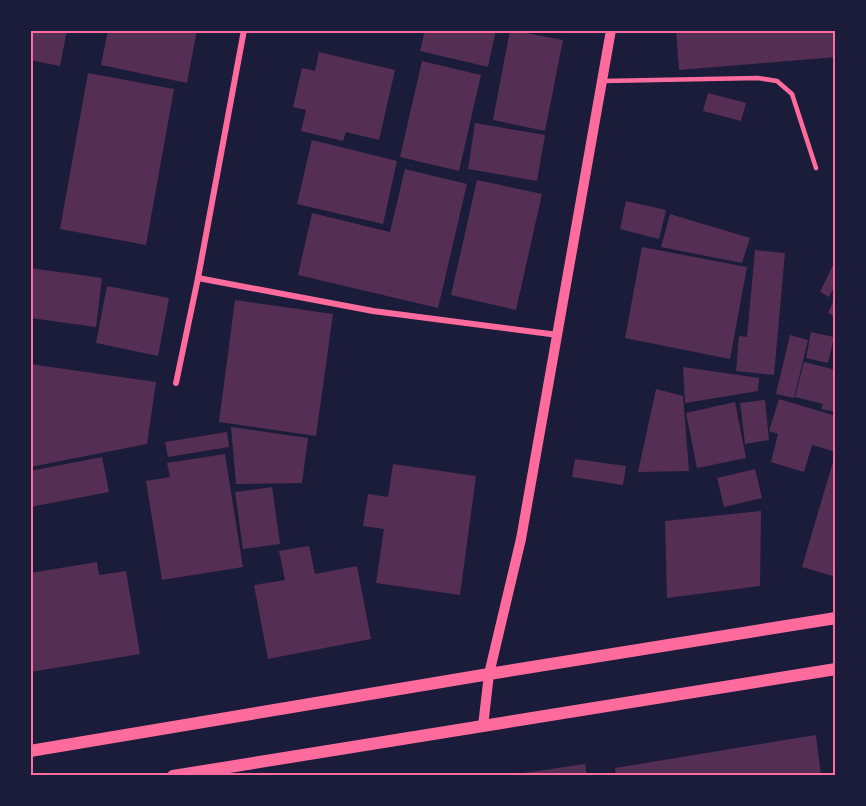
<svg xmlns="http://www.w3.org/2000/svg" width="866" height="806" font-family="Helvetica,sans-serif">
<rect width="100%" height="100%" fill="#1b1b3a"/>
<g fill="#542f53">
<polygon points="30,30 67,30 60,66 30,60"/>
<polygon points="108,30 197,30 187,83 101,65"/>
<polygon points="425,30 496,30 488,67 420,51"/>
<polygon points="510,30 563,40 545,131 493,120"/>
<polygon points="676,30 836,30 836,57 679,70"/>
<polygon points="319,52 395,70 379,140 346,132 343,141 301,131 306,110 293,107 302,68 315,71"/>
<polygon points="422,61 481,75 459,171 400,157"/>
<polygon points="88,73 174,89 146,245 60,229"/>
<polygon points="708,93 746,103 741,121 703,111"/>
<polygon points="475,123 545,135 537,181 468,169"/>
<polygon points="312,140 397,161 383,224 297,204"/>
<polygon points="405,169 467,184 438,308 298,275 312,213 390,232"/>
<polygon points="477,180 542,194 516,310 451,295"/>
<polygon points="626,201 666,210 659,239 620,229"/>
<polygon points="670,214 750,238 742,263 661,247"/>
<polygon points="642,247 747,267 730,359 625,338"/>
<polygon points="755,250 785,253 774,375 736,371 739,336 747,337"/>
<polygon points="836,259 836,283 829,297 820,292"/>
<polygon points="30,268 102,278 96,327 30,318"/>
<polygon points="107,286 169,298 158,356 96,343"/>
<polygon points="836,295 836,317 828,313"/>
<polygon points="235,300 333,314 316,436 219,422"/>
<polygon points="811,332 834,337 828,363 806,358"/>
<polygon points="790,335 808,340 794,398 776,394"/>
<polygon points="804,362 836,370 836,412 821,409 823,404 795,397"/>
<polygon points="30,364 156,382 147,444 30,467"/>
<polygon points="683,367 759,378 758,391 685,403"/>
<polygon points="656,389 683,396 689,471 638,472"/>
<polygon points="779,399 836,416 836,452 812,445 804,472 771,462 778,434 769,431"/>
<polygon points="765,400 769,440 745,444 740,403"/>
<polygon points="735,402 746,458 697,468 686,413"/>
<polygon points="231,427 308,438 302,483 236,484"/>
<polygon points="227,432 229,447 168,457 165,442"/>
<polygon points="225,454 243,567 162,580 146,481 170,477 167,463"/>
<polygon points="835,455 836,565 833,576 802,567"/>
<polygon points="102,457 109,492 30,507 30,471"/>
<polygon points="575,459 626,466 623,485 572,477"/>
<polygon points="393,464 476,476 460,595 376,583 384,529 363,526 368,494 388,497"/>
<polygon points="755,469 762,498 724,507 717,478"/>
<polygon points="272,487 280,544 243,549 235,492"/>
<polygon points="761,511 760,586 667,598 665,521"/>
<polygon points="309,546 315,574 357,566 371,639 268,659 254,585 285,580 279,551"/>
<polygon points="97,562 99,575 126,571 140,654 30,672 30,573"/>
<polygon points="816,735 821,776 616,776 615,768"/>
<polygon points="585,764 587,776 511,776 510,775"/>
</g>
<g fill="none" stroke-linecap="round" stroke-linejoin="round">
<polyline stroke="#ff6b9d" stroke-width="4.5" points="604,81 758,78 777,81 792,94 816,168"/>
<g stroke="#ff6b9d" stroke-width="6">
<polyline points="198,278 373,311 558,335"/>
<polyline points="176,383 198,278 244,30"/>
</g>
<polyline stroke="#ff6b9d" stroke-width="10" points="483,726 489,674 521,539 611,30"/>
<g stroke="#ff6b9d" stroke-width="12">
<polyline points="30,751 489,674 836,618"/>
<polyline points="173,776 836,669"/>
</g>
</g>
<rect width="866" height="806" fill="none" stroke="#1b1b3a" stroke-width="63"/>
<rect x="32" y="32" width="802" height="742" fill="none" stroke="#ff6b9d" stroke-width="2"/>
</svg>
